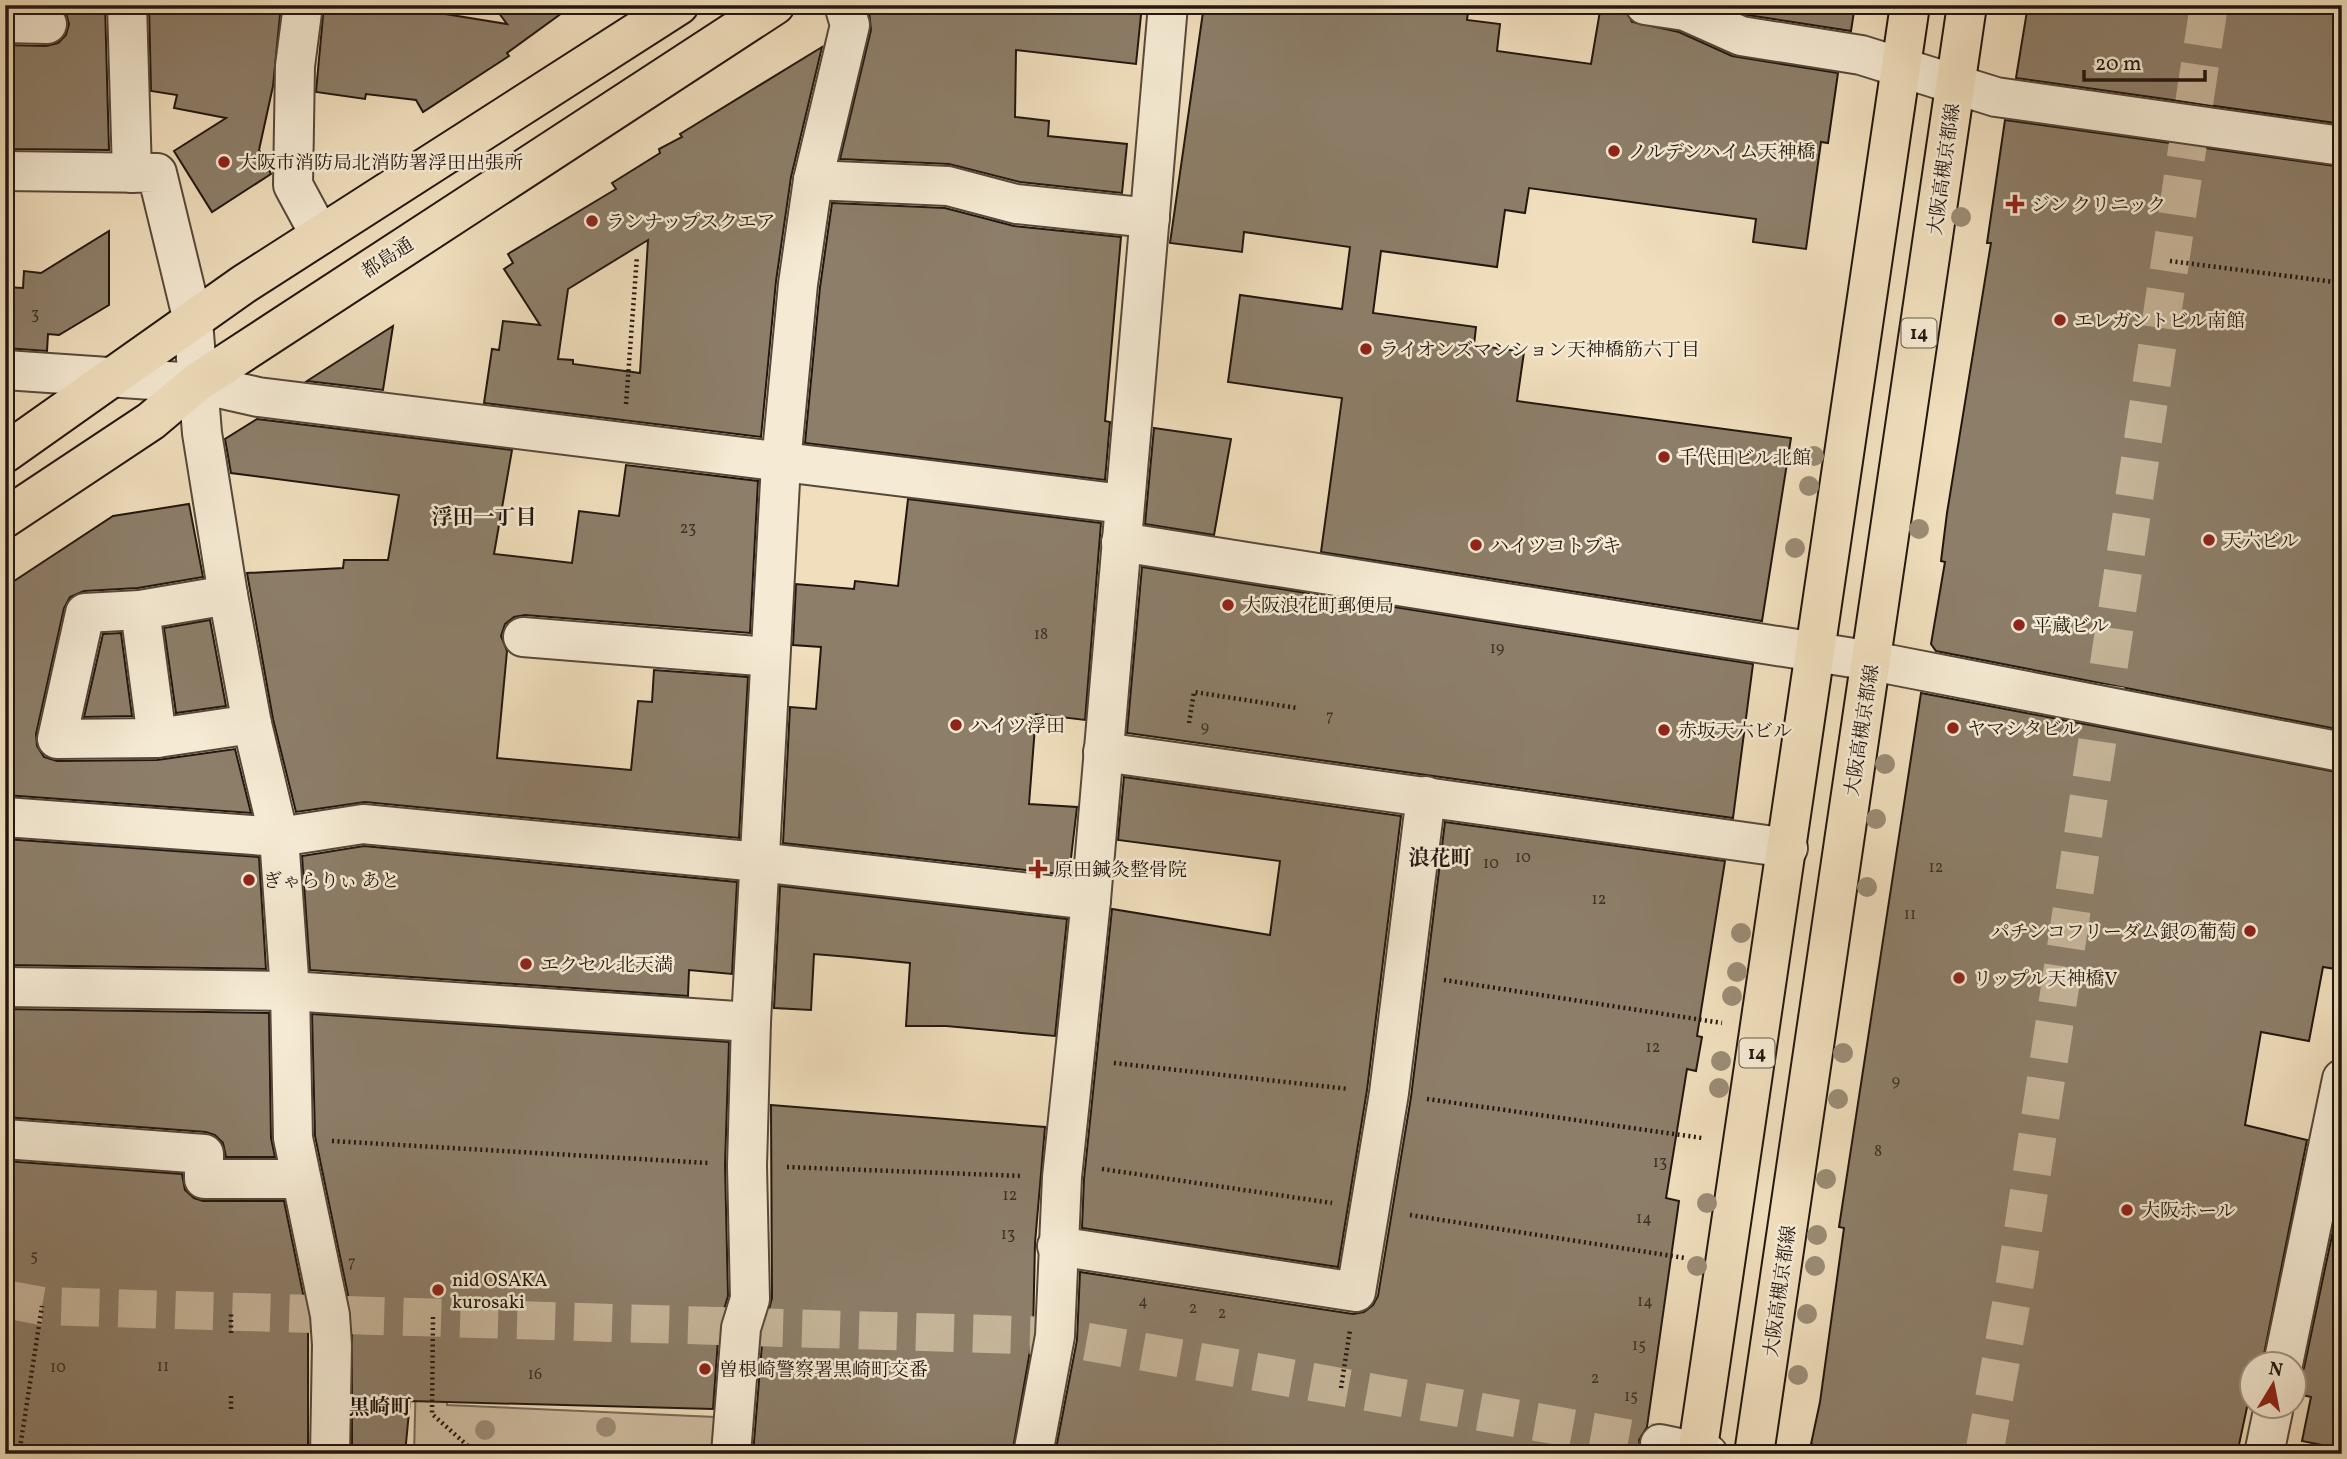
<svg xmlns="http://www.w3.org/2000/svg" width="2347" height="1459" font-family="Vollkorn,'Noto Serif JP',serif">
<rect width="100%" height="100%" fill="#f0debc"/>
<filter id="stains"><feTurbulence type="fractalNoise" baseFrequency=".00286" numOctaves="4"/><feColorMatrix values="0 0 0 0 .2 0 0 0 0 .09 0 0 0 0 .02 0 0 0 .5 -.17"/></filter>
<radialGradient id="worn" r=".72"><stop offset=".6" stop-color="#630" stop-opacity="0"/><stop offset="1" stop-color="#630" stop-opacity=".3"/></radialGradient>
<polygon fill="#cdbc9f" stroke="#786a58" stroke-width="2" points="417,1338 450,1339 447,1405 715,1417 712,1454 414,1454"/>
<g fill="#8d7e69" stroke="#221710" stroke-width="2" fill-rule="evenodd">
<polygon points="58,5 105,5 109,150 5,149 5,45 46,46 58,43 66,35 69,24 66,13"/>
<polygon points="149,5 281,5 273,86 259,150 271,174 212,212 174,151 226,118 174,108 177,95 151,91"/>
<polygon points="324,5 390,5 507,24 493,5 573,5 507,53 509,56 423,112 416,100 366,94 365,99 316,92"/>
<polygon points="879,5 1142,5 1136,64 1016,50 1015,117 1049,121 1048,136 1127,144 1122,193 1020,182 949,164 840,159 871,30 869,11"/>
<polygon points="1204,5 1292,5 1335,12 1336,5 1469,5 1467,20 1500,24 1497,51 1591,64 1601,5 1624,5 1632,22 1679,32 1732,56 1838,73 1828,143 1821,142 1806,249 1753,242 1756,219 1529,188 1525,213 1505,210 1497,267 1381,251 1373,313 1476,327 1474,345 1524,352 1517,401 1791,438 1762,621 1321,552 1342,398 1228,382 1240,295 1342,309 1350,247 1244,232 1242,252 1170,243"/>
<polygon points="1726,5 1855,5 1851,31 1747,15"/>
<polygon points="2028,5 2342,5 2342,124 2016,78"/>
<path d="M 822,47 L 791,177 L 776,281 L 761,437 L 484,403 L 492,349 L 499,350 L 503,321 L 540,325 L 504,269 L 513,263 L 508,254 L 616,189 L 612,183 L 660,153 L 659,149 L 682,137 L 680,134 ZM 648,240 L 640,373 L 573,364 L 573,360 L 558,359 L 568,289 Z"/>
<polygon points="2005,120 2342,167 2342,730 1936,651 1931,644 1945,562 1941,561 1947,513 1991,243 1987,243"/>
<polygon points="832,203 945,208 1014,226 1121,237 1105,421 1110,422 1105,480 805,443 820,287"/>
<polygon points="109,231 109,305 59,335 48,334 47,351 5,348 5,287 23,288 24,271 41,273"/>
<polygon points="393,326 383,390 307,381"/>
<polygon points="257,419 512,450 494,554 572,563 579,511 619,516 626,465 758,481 750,633 525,615 514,617 505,624 501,636 507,651 497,758 631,770 638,701 652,702 654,670 748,677 739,838 365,802 296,812 273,719 247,573 343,568 344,560 388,560 399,495 231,473 225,439"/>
<polygon points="1154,428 1231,439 1214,535 1145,524"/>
<polygon points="908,499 1101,523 1085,720 1036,714 1029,804 1077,807 1069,875 783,843 790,707 816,709 821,647 793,645 796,584 854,589 855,581 898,586"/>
<polygon points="189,504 203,577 138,588 84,591 70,597 64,608 36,734 37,746 44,757 57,761 157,760 235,749 251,813 5,795 5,587 113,516"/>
<polygon points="1142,567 1753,664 1733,818 1127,733"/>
<polygon points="210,620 226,706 176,713 164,628"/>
<polygon points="121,633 132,716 84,717 103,634"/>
<polygon points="1921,693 2342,773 2342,970 2323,967 2309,1041 2261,1032 2245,1125 2307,1140 2262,1364 2252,1364 2252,1384 2237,1454 1812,1454 1814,1445 1811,1444 1820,1402 1844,1228 1839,1227"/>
<polygon points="1124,777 1401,816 1367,1090 1338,1267 1082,1228 1084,1179 1112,909 1270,935 1280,861 1118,840"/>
<polygon points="1445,822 1725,861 1697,1036 1702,1037 1696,1071 1687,1069 1666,1198 1679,1201 1647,1427 1639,1440 1641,1454 1055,1454 1077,1340 1080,1272 1353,1314 1364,1312 1373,1305 1378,1296 1411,1097"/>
<polygon points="5,839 259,857 266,969 5,965"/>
<polygon points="364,846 737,882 732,974 689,970 688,996 310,970 302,856"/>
<polygon points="780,886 1067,919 1055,1036 946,1026 906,1026 910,963 850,957 814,954 811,1010 774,1008"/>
<polygon points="5,1009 269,1013 271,1138 275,1157 226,1157 223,1143 215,1135 206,1132 5,1117"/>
<polygon points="312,1014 729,1042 725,1165 728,1296 719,1326 713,1409 410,1401 405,1454 352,1454 352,1314 315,1136"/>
<polygon points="771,1105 1045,1127 1035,1243 1033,1334 1012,1454 753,1454 763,1332 772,1298"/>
<polygon points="5,1161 182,1174 185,1190 194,1198 203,1201 284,1201 308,1318 308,1454 5,1454"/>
<polygon points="2342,1188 2342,1449 2302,1441 2311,1397 2294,1393 2294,1382 2304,1368"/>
</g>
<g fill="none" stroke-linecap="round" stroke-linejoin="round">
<g stroke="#c7b69a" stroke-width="38" stroke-dasharray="38 19" stroke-linecap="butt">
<polyline points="5,1299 42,1306 1055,1336 1660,1444"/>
<polyline points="1984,1454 2016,1277 2209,5"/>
</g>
<defs>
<g id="minor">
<polyline points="127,5 132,173"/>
<polyline points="303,5 295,66 293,185 320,235"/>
<polyline points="1645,5 1685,11 1741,36 1861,55 1996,97 2342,146"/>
<polyline points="5,23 47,24"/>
<polyline points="5,171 157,173 193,321 202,433 228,595 252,724 279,837 290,991 293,1138 330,1315 332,1345 330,1454"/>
<polyline points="813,180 948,186 1016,204 1150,218"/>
<polyline points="5,370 196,383 258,397 1123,504"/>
<polyline points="1121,542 1872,661 2342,752"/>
<polyline points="228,595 140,610 85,613 57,739 157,738 252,724"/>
<polyline points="140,610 157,738"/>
<polyline points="523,637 770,657"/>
<polyline points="1103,752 1788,848"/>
<polyline points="5,817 279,837 363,824 759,862 1091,900"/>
<polyline points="5,987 290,991 751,1022"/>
<polyline points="5,1139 204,1154 204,1179 299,1179"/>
<polyline points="1057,1246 1356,1292 1389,1093 1426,796"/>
<polyline points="2283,1364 2342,1079"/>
<polyline points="1660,1444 1708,1454"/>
<polyline points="731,1454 741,1328 750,1299 747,1166 751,1022 781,463 798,284 813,180 850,25 844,5"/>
<polyline points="1033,1454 1055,1336 1062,1177 1091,900 1168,5"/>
<polyline points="2264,1454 2274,1406"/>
</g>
<g id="major">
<polyline points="5,453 244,284 679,5"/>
<polyline points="5,518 151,421 196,383 775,5"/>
<polyline points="1697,1454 1910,5"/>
<polyline points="1754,1454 1967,5"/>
</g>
</defs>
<use href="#minor" stroke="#56493b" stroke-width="42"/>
<use href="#major" stroke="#221710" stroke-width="42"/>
<g stroke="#221710" stroke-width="4.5" stroke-dasharray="2 3.5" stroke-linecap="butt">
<polyline points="2170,261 2342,283"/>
<polyline points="626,404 637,256"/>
<polyline points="1189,723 1194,692 1297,708"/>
<polyline points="1444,980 1722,1023"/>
<polyline points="1114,1063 1349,1089"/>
<polyline points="1427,1099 1702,1138"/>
<polyline points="332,1141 708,1163"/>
<polyline points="787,1167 1023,1176"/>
<polyline points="1102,1169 1332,1203"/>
<polyline points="1410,1215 1685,1258"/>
<polyline points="433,1317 432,1414 477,1454"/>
<polyline points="231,1333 231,1312"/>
<polyline points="1341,1388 1350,1330"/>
<polyline points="231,1409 231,1395"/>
<polyline points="19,1454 42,1306"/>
</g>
<use href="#minor" stroke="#f5ead3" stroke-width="38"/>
<use href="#major" stroke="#f0debc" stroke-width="38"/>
</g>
<g fill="#9b8c75">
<circle cx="1961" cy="217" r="10"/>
<circle cx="1814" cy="456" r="10"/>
<circle cx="1809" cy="486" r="10"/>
<circle cx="1919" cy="529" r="10"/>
<circle cx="1795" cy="548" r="10"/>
<circle cx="1885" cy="764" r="10"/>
<circle cx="1876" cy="819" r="10"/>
<circle cx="1867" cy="887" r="10"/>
<circle cx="1741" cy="933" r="10"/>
<circle cx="1737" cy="972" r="10"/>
<circle cx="1732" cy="996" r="10"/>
<circle cx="1843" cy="1053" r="10"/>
<circle cx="1721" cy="1061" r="10"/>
<circle cx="1719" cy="1088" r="10"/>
<circle cx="1838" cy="1099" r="10"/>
<circle cx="1826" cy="1179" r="10"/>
<circle cx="1707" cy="1203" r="10"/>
<circle cx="1817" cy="1235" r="10"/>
<circle cx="1697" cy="1266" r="10"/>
<circle cx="1815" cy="1266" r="10"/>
<circle cx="1807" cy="1314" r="10"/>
<circle cx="1798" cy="1375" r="10"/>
<circle cx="606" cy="1427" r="10"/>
<circle cx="485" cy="1430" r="10"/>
</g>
<g fill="#8f2418" stroke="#f5ead3" stroke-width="2.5">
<circle cx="1614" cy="151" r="7"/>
<circle cx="224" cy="162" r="7"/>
<path d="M2011.5 193.5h7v7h7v7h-7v7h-7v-7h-7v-7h7z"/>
<circle cx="592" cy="221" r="7"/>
<circle cx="2060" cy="320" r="7"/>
<circle cx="1366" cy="349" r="7"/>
<circle cx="1664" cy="457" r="7"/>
<circle cx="2209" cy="540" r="7"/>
<circle cx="1476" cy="545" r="7"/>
<circle cx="1228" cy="605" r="7"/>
<circle cx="2019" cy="625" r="7"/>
<circle cx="956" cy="725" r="7"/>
<circle cx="1953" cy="728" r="7"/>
<circle cx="1664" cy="730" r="7"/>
<path d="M1034.5 858.5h7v7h7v7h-7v7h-7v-7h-7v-7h7z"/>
<circle cx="249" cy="880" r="7"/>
<circle cx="2250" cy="931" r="7"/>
<circle cx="526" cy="964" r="7"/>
<circle cx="1959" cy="978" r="7"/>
<circle cx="2127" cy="1210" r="7"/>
<circle cx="438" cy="1290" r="7"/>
<circle cx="705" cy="1369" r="7"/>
</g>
<g text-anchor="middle" stroke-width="5" stroke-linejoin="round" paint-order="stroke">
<g font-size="16" fill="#3d3126">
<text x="35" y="319">3</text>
<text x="688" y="533">23</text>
<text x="1041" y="639">18</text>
<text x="1497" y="653">19</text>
<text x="1330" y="721">7</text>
<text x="1205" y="732">9</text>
<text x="1523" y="862">10</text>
<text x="1491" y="868">10</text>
<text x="1936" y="872">12</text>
<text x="1599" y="904">12</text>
<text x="1910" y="919">11</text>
<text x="1653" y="1052">12</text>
<text x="1896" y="1086">9</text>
<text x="1878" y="1156">8</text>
<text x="1660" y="1167">13</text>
<text x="1010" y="1200">12</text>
<text x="1644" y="1223">14</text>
<text x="1008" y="1239">13</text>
<text x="34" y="1261">5</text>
<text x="352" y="1267">7</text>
<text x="1143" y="1306">4</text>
<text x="1645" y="1306">14</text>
<text x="1193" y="1313">2</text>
<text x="1222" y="1318">2</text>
<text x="1639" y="1350">15</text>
<text x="163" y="1371">11</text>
<text x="58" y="1372">10</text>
<text x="535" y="1379">16</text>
<text x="1595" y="1383">2</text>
<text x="1631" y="1401">15</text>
</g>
<g fill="#f5ead3" stroke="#61564a" stroke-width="2">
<rect x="1901.5" y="318.5" width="35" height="29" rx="5"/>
<rect x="1739.5" y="1038.5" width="35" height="29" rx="5"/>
</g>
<g font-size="18" font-weight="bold" fill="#221710">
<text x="1919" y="339">14</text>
<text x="1757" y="1059">14</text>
</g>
<g font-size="19" fill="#221710" stroke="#f5ead3" text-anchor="start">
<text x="1628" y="158">ノルデンハイム天神橋</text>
<text x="238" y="169">大阪市消防局北消防署浮田出張所</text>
<text x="2031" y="211">ジン クリニック</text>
<text x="606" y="228">ランナップスクエア</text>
<text x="2074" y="327">エレガントビル南館</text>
<text x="1380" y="356">ライオンズマンション天神橋筋六丁目</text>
<text x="1678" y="464">千代田ビル北館</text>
<text x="2223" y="547">天六ビル</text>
<text x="1490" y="552">ハイツコトブキ</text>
<text x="1242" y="612">大阪浪花町郵便局</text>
<text x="2033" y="632">平蔵ビル</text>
<text x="970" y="732">ハイツ浮田</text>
<text x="1967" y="735">ヤマシタビル</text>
<text x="1678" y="737">赤坂天六ビル</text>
<text x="1054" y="876">原田鍼灸整骨院</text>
<text x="263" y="887">ぎゃらりぃ あと</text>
<text x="2236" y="938" text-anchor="end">パチンコフリーダム銀の葡萄</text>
<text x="540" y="971">エクセル北天満</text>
<text x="1973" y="985">リップル天神橋V</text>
<text x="2141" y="1217">大阪ホール</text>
<text x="452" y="1286">nid OSAKA<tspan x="452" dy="22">kurosaki</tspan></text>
<text x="719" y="1376">曽根崎警察署黒崎町交番</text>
</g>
<g font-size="19" fill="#221710" stroke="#f5ead3">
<text transform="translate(1943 169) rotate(-82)" y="7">大阪高槻京都線</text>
<text transform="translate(387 257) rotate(-33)" y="7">都島通</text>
<text transform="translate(1861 730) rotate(-81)" y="7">大阪高槻京都線</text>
<text transform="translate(1779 1291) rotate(-82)" y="7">大阪高槻京都線</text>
</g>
<g font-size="21" font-weight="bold" fill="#221710" stroke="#f5ead3">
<text x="484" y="524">浮田一丁目</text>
<text x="1440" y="865">浪花町</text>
<text x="380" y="1414">黒崎町</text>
</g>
</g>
<rect width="2347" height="1459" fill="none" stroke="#f0debc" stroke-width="28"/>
<rect x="7" y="7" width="2333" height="1445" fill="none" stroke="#221710" stroke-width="3.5"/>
<rect x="14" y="14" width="2319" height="1431" fill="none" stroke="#221710" stroke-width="2"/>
<g transform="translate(2273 1385) rotate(10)"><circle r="33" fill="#f5ead3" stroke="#a19685" stroke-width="2"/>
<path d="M0-5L12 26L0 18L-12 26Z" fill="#8f2418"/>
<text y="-10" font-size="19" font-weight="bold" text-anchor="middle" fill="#221710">N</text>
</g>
<path d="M2084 70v10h121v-10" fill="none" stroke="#221710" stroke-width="3.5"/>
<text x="2095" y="70" font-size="21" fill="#221710" stroke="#f5ead3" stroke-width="5" paint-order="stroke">20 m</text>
<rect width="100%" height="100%" filter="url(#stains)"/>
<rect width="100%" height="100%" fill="url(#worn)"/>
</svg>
